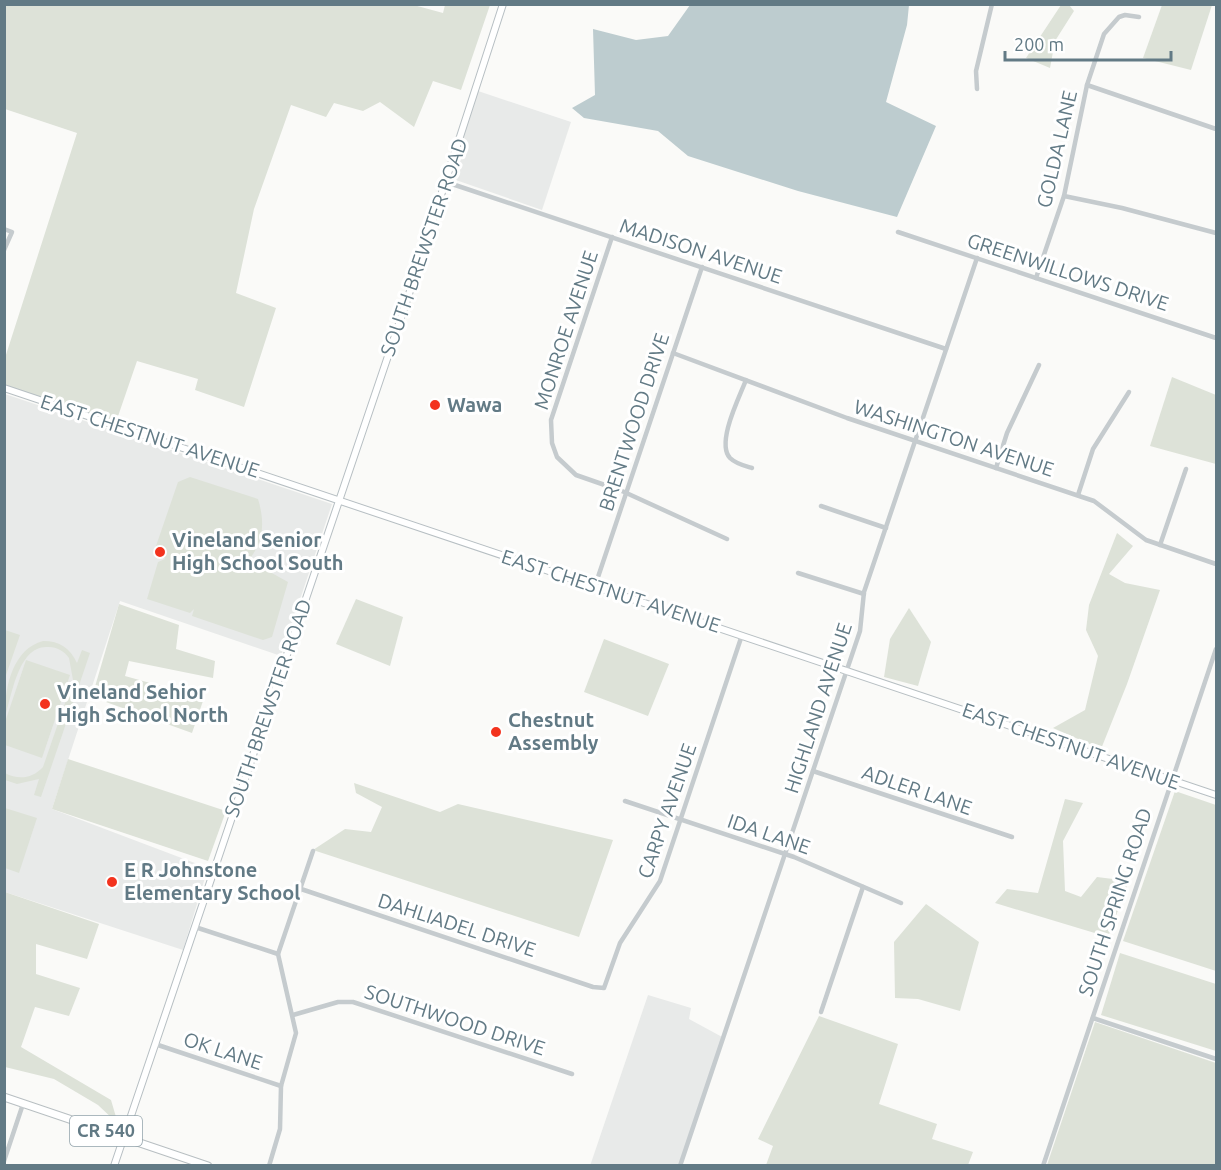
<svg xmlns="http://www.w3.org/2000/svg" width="1221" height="1170" font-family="Ubuntu,sans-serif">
<rect width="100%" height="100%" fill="#fafaf8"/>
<g fill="#e8eae9">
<polygon points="478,91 571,122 542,210 450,178"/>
<polygon points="5,394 332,504 281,656 120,601 52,809 208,868 183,950 5,892"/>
<polygon points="648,995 691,1008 689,1019 724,1038 681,1165 590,1166"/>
</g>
<g fill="#dde2d8">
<polygon points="410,4 443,13 445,5 490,5 461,90 433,81 414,127 380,102 363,111 334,103 326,117 291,105 254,209 236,293 276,308 244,407 195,390 198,379 137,361 115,425 5,388 5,358 77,133 5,109 5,5"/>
<polygon points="1061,5 1069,5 1074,11 1055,41 1050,68 1026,58"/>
<polygon points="1162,5 1212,5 1191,70 1143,58"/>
<polygon points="1172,377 1216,395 1216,464 1150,446"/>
<path d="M 190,477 L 258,499 C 266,525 263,547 243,566 L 270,572 L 288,582 L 272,637 L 263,640 L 192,616 L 194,609 L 190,613 L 147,599 L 158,562 L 165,559 L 156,546 L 178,482 Z"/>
<polygon points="1117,533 1133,546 1109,574 1125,583 1160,590 1127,684 1101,749 1053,728 1085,710 1098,656 1086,630 1089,605"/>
<polygon points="356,599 403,617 390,666 336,644"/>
<polygon points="119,604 179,625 176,649 215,661 213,678 129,661 125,676 204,698 192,733 92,697"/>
<polygon points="909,608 931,642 918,686 884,677 890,639"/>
<polygon points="5,630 20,635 5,678 4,630"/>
<polygon points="604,639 669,664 648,716 584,692"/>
<path d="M 43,641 C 60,641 70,648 77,663 L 82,650 L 90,653 L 41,797 L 34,795 L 39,779 L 17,784 L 5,780 L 5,773 C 18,780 32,779 43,767 L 73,680 L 69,658 C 64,651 57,647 49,647 C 18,644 12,696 5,717 C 4,690 12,649 43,641 Z"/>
<polygon points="26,660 70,675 42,758 5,745 5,722"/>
<polygon points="68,759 226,811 208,861 52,809"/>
<polygon points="354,783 440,812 458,804 613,840 579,937 313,850 345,829 371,832 382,807 356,793"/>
<polygon points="1175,791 1216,805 1216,971 1123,941"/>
<polygon points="1065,799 1083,803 1063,841 1065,891 1081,897 1097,877 1129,881 1108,937 995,903 1007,889 1038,893"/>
<polygon points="5,808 37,818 19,873 5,868"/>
<polygon points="5,892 99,924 87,959 36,944 36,974 80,988 69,1016 35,1007 21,1047 111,1100 116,1117 115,1121 98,1105 54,1079 5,1067"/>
<polygon points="926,904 979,942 960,1011 918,999 895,998 894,942"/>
<polygon points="1120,953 1216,984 1216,1051 1101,1015"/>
<polygon points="819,1016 898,1044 879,1104 937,1124 932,1139 973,1152 968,1165 766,1165 773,1146 758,1139"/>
<polygon points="1095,1022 1216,1063 1216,1165 1047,1165"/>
</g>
<polygon fill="#bdcccf" points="690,5 909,5 907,25 886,102 936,126 897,217 798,191 688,156 658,131 584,118 572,108 595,95 593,29 636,40 668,36"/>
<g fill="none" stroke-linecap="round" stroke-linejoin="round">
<defs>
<g id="secondary">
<polyline points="4,388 1216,795"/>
<polyline points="114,1166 409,294 503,4"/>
</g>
<polyline id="primary" points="4,1097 208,1166"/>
</defs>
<use href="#secondary" stroke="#b7bfc3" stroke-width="8"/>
<use href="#primary" stroke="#b8bfc2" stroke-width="9"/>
<g stroke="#c5cbce" stroke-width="4.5">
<polyline points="1087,85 1216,129"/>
<polyline points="977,89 976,71 992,4"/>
<polyline points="446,182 946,349"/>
<polyline points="1064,196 1122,208 1216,233"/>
<polyline points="4,229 12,232 4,250"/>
<polyline points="898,232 1216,338"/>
<polyline points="612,237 551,420 552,443 557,457 576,475 622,491 727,539"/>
<polyline points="1036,278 1064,196 1087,85 1104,34 1119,17 1125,15 1139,17"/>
<polyline points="673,353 847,418 1094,501 1146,540 1216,564"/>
<path d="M 746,380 C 739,398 716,443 730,458 C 736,464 745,466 752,468"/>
<polyline points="996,468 1007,433 1039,365"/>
<polyline points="1078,495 1093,449 1129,392"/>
<polyline points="821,506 886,528"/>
<polyline points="1160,545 1186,469"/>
<polyline points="798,573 864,594"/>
<polyline points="595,586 702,267"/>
<polyline points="813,771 1012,837"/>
<polyline points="625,801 794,857 901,903"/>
<polyline points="301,889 593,987 604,988 620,943 660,881 742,635"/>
<polyline points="195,927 278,954"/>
<polyline points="821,1012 863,887"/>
<polyline points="293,1015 338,1002 353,1002 572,1074"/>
<polyline points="1093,1018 1216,1059"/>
<polyline points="155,1044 281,1086"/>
<polyline points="4,1161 23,1104"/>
<polyline points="269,1166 280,1129 281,1086 296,1033 278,954 313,851"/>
<polyline points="680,1166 860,631 864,592 977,258"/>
<polyline points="1043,1166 1216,649"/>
</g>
<use href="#secondary" stroke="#fff" stroke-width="6"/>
<use href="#primary" stroke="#fff" stroke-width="7"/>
</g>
<g fill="#f3331e" stroke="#fff" stroke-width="2">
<circle cx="435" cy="405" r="6"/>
<circle cx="160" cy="552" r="6"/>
<circle cx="45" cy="704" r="6"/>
<circle cx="496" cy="732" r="6"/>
<circle cx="112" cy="882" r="6"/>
</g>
<g text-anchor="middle" stroke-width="6" stroke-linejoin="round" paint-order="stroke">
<rect fill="#fff" stroke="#91a2aa" stroke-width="1.5" x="70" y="1116" width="72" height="30" rx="4.5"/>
<g font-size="18" font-weight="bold" fill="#627a85">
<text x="106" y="1137">CR 540</text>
</g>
<g font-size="20" fill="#627a85" stroke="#fff">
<text transform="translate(1057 149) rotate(-77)" y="7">GOLDA LANE</text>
<text transform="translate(424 247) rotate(-71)" y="7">SOUTH BREWSTER ROAD</text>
<text transform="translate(701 251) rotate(18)" y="7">MADISON AVENUE</text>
<text transform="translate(1068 272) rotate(18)" y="7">GREENWILLOWS DRIVE</text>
<text transform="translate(566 330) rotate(-72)" y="7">MONROE AVENUE</text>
<text transform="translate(634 422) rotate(-72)" y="7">BRENTWOOD DRIVE</text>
<text transform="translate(150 436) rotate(18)" y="7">EAST CHESTNUT AVENUE</text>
<text transform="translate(954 438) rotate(18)" y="7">WASHINGTON AVENUE</text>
<text transform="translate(611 591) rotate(18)" y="7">EAST CHESTNUT AVENUE</text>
<text transform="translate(268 708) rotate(-71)" y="7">SOUTH BREWSTER ROAD</text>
<text transform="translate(818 708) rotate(-72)" y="7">HIGHLAND AVENUE</text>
<text transform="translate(1071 746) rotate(19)" y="7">EAST CHESTNUT AVENUE</text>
<text transform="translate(917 790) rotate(19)" y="7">ADLER LANE</text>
<text transform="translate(667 811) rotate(-71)" y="7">CARPY AVENUE</text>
<text transform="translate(769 834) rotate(19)" y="7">IDA LANE</text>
<text transform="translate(1115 902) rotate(-72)" y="7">SOUTH SPRING ROAD</text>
<text transform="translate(457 925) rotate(18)" y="7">DAHLIADEL DRIVE</text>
<text transform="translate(455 1020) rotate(18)" y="7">SOUTHWOOD DRIVE</text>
<text transform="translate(223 1051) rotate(18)" y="7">OK LANE</text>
</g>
<g font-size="20" font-weight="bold" fill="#627a85" stroke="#fff" text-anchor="start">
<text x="447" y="412">Wawa</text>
<text x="172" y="547">Vineland Senior<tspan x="172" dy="23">High School South</tspan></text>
<text x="57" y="699">Vineland Sehior<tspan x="57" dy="23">High School North</tspan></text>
<text x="508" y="727">Chestnut<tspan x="508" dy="23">Assembly</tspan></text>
<text x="124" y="877">E R Johnstone<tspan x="124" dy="23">Elementary School</tspan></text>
</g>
</g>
<rect width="1221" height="1170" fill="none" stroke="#627a85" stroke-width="12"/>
<path d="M1005 51v9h166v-9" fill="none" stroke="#627a85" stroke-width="3"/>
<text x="1014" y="51" font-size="18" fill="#627a85" stroke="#ffffff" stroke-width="4.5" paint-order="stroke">200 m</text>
</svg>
